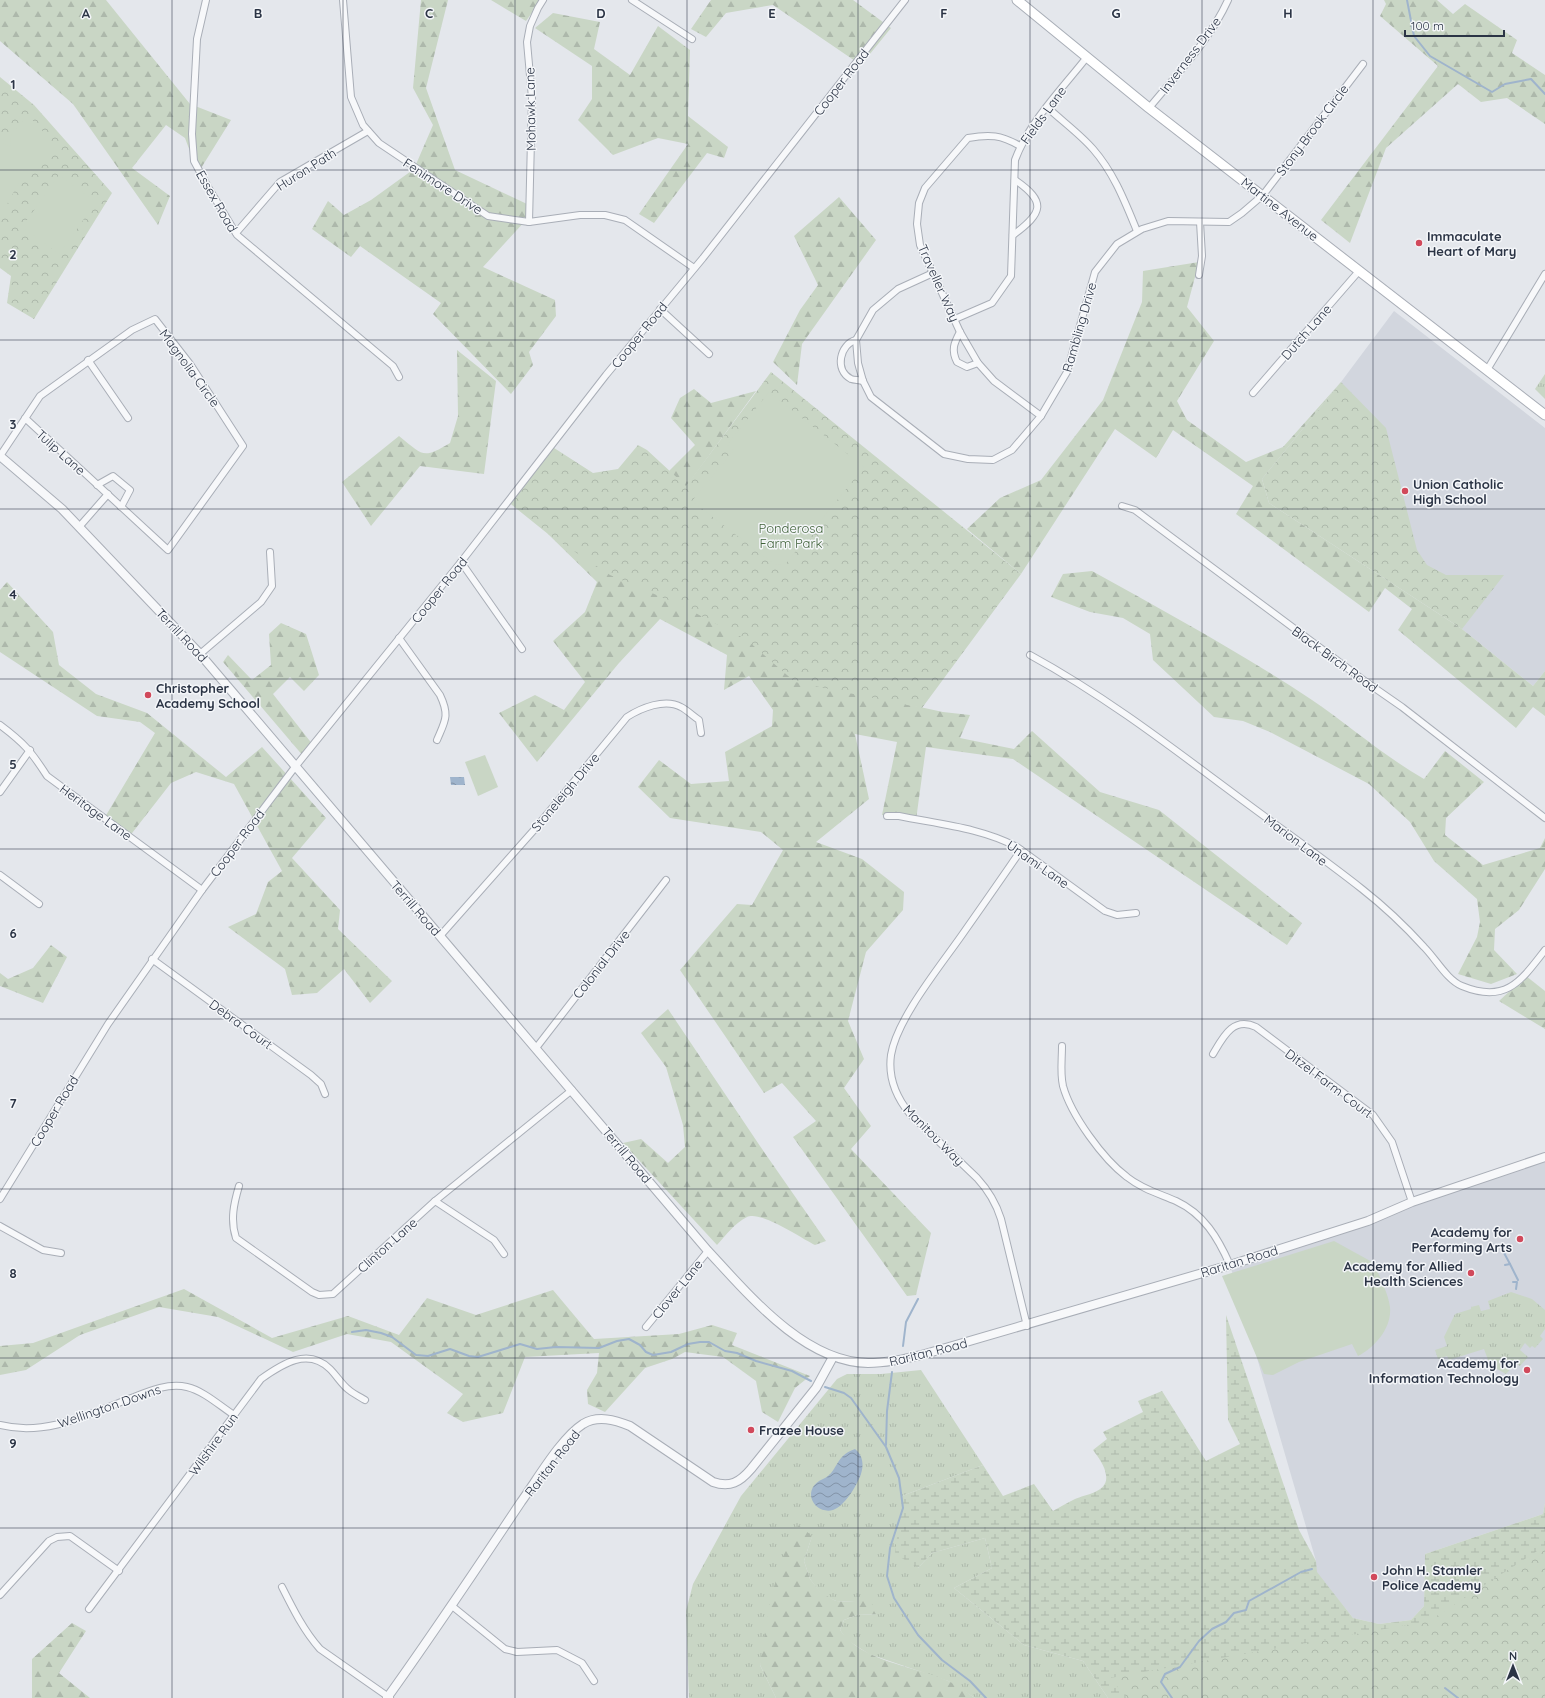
<svg xmlns="http://www.w3.org/2000/svg" width="1545" height="1698" font-family="Quicksand,sans-serif">
<defs>
<pattern id="grass-tufts" width="24" height="20" patternUnits="userSpaceOnUse"><rect width="24" height="20" fill="#c9d6c5"/><path d="M3 7l-1-3M5 7V3M7 7l1-3M15 17l-1-3M17 17v-4M19 17l1-3" fill="none" stroke="#adb8ab"/></pattern>
<pattern id="forest-firs" width="22" height="20" patternUnits="userSpaceOnUse"><rect width="22" height="20" fill="#c9d6c5"/><path d="M5 1l3.5 6h-7zM16 11l3.5 6h-7z" fill="#adb8ab"/></pattern>
<pattern id="wetland-marsh" width="20" height="14" patternUnits="userSpaceOnUse"><rect width="20" height="14" fill="#c9d6c5"/><path d="M1 5h8M5 5V1M11 12h8M15 12V8" fill="none" stroke="#adb8ab"/></pattern>
<pattern id="park-crowns" width="20" height="18" patternUnits="userSpaceOnUse"><rect width="20" height="18" fill="#c9d6c5"/><path d="M2 6a3 3 0 1 1 6 0M12 15a3 3 0 1 1 6 0" fill="none" stroke="#adb8ab"/></pattern>
<pattern id="water-waves" width="16" height="10" patternUnits="userSpaceOnUse"><rect width="16" height="10" fill="#9fb4cc"/><path d="M0 5q4-4 8 0t8 0" fill="none" stroke="#8293a7"/></pattern>
</defs>
<rect width="100%" height="100%" fill="#e4e7ec"/>
<g fill="#d2d6de">
<polygon points="1394,311 1545,428 1545,671 1533,686 1462,629 1262,479 1341,382"/>
<polygon points="1545,1158 1545,1503 1543,1514 1425,1554 1424,1606 1411,1620 1379,1624 1353,1618 1316,1572 1316,1561 1230,1265"/>
</g>
<g fill="url(#grass-tufts)">
<polygon points="1545,374 1545,399 1535,389"/>
<polygon points="1511,1292 1532,1299 1545,1310 1545,1329 1540,1336 1543,1339 1535,1348 1532,1346 1530,1348 1525,1343 1520,1350 1528,1357 1520,1366 1516,1363 1506,1374 1490,1365 1484,1349 1452,1359 1449,1360 1447,1356 1438,1359 1435,1350 1447,1346 1444,1337 1455,1314 1471,1309 1471,1307 1479,1305 1481,1311 1490,1309 1488,1301"/>
<polygon points="921,1370 983,1465 902,1496 918,1568 932,1553 985,1538 992,1568 954,1588 1024,1645 1083,1661 1108,1698 975,1698 948,1681 869,1654 847,1640 840,1630 844,1620 857,1615 878,1614 855,1602 836,1601 821,1594 810,1579 804,1561 812,1536 760,1665 776,1698 689,1698 686,1611 693,1584 741,1496 837,1379 847,1374 881,1374"/>
</g>
<g fill="url(#forest-firs)">
<polygon points="0,0 106,0 190,104 231,120 198,173 185,138 166,125 132,168 170,196 158,225 73,104 0,41"/>
<polygon points="421,0 448,0 426,88 455,170 527,204 526,220 483,267 555,300 556,316 529,352 533,365 511,394 433,314 441,303 360,246 351,257 312,229 328,201 344,215 371,200 414,169 433,125 413,88"/>
<polygon points="491,0 541,0 526,21"/>
<polygon points="711,0 853,0 891,28 861,65 773,5 726,13 706,37 691,29"/>
<polygon points="1384,0 1437,0 1453,14 1465,4 1517,40 1512,53 1545,75 1545,124 1507,98 1481,102 1458,84 1386,148 1350,243 1321,220 1438,66 1380,16 1386,4"/>
<polygon points="553,13 600,22 594,49 630,75 658,26 690,50 688,116 728,147 724,158 707,153 654,223 639,214 688,144 658,138 613,155 578,120 592,99 592,66 535,28"/>
<polygon points="839,197 876,240 802,344 797,385 773,362 800,310 818,285 794,236"/>
<polygon points="1199,262 1187,307 1214,341 1177,401 1187,420 1246,462 1283,447 1341,382 1262,479 1269,503 1462,629 1533,686 1545,671 1545,716 1533,707 1516,728 1398,630 1412,609 1385,588 1369,612 1236,514 1253,486 1173,430 1156,458 1115,429 1021,574 967,529 1000,498 1041,480 1103,400 1142,302 1143,271"/>
<path d="M 457,350 L 496,381 L 484,474 L 420,466 L 371,526 L 342,482 L 399,436 C 423,455 422,460 450,443 L 458,416 Z"/>
<polygon points="694,389 711,403 756,391 686,487 669,471 695,445 671,418 680,398"/>
<polygon points="584,529 892,701 943,712 970,715 960,738 1014,749 1032,731 1100,792 1159,810 1302,923 1287,945 1013,759 926,747 916,820 882,815 897,742 855,734 869,799 816,842 862,859 904,892 903,910 866,952 848,1021 864,1059 844,1088 871,1126 851,1149 931,1233 916,1295 907,1296 793,1137 816,1121 782,1083 764,1093 680,970 737,904 752,905 783,850 761,832 670,818 638,787 659,760 691,784 729,781 725,752 772,726 773,710 749,676 724,690 727,655 660,619 619,663 537,762 499,713 535,695 564,710 585,682 553,641 585,612 597,582 548,534"/>
<path d="M 1092,571 C 1166,612 1241,653 1312,700 C 1350,726 1384,756 1424,779 L 1445,751 L 1484,782 L 1446,818 L 1445,835 L 1483,865 L 1540,848 L 1545,838 L 1545,869 L 1519,910 L 1495,929 L 1494,950 L 1517,974 L 1491,984 L 1458,974 L 1477,937 L 1480,922 L 1477,899 L 1434,861 L 1410,822 L 1369,784 L 1270,732 L 1243,721 L 1214,717 L 1153,660 L 1150,634 L 1123,618 L 1090,612 L 1051,597 L 1063,574 Z"/>
<polygon points="7,582 53,632 59,665 96,694 147,713 226,777 262,747 326,818 292,858 340,910 338,929 392,981 370,1003 344,969 317,993 292,995 285,969 228,927 256,914 268,882 282,871 234,784 196,772 171,783 129,837 105,817 155,733 140,722 97,716 0,652 0,590"/>
<polygon points="281,623 306,634 319,675 304,691 290,677 273,694 313,745 304,757 223,662 228,655 252,680 271,665 269,634"/>
<polygon points="51,945 67,957 43,1003 0,986 0,973 8,979 33,968"/>
<polygon points="1526,976 1545,991 1545,1029 1499,1001"/>
<path d="M 668,1009 L 760,1146 L 826,1241 L 815,1245 C 801,1238 760,1210 747,1217 C 735,1223 726,1235 717,1245 L 623,1143 L 641,1139 L 668,1163 L 685,1147 L 683,1125 L 666,1067 L 641,1033 Z"/>
<polygon points="184,1289 272,1338 348,1316 399,1335 427,1298 476,1315 553,1290 594,1339 679,1334 712,1325 737,1333 732,1345 810,1376 795,1388 778,1422 762,1412 756,1381 723,1357 685,1352 672,1359 645,1368 605,1412 588,1404 587,1390 597,1373 599,1353 525,1357 503,1413 463,1422 447,1413 463,1394 391,1342 347,1334 293,1352 218,1317 159,1307 80,1335 26,1370 0,1375 0,1346 33,1343"/>
<path d="M 799,1525 L 812,1536 L 804,1561 L 810,1579 L 821,1593 L 836,1601 L 855,1602 L 866,1596 L 879,1614 L 857,1615 L 844,1620 L 840,1630 C 861,1661 913,1666 946,1680 C 956,1684 966,1692 975,1698 L 776,1698 L 760,1665 L 763,1644 L 771,1597 L 788,1540 Z"/>
<polygon points="72,1623 86,1631 59,1673 90,1698 32,1698 32,1659"/>
</g>
<path fill="url(#wetland-marsh)" d="M 1226,1315 L 1299,1530 L 1316,1561 L 1317,1572 L 1353,1618 L 1379,1624 L 1411,1620 L 1424,1606 L 1425,1554 L 1543,1514 L 1545,1503 L 1545,1698 L 1108,1698 L 1083,1661 L 1024,1645 L 954,1588 L 992,1568 L 985,1538 L 932,1553 L 918,1568 L 895,1554 L 902,1496 L 983,1465 L 1003,1496 L 1034,1484 L 1053,1511 C 1060,1507 1067,1503 1075,1499 C 1086,1494 1109,1492 1106,1475 C 1105,1466 1098,1457 1093,1450 L 1107,1439 L 1103,1432 L 1143,1412 L 1138,1401 L 1162,1391 L 1206,1461 L 1240,1444 L 1228,1420 Z"/>
<g fill="url(#park-crowns)">
<polygon points="0,77 34,105 112,193 34,319 7,303 11,276 0,268"/>
<polygon points="771,372 1021,574 922,708 795,682 747,640 682,606 610,575 548,534 507,501 551,446 593,473 618,469 638,445 647,450 686,486"/>
<polygon points="1341,382 1386,428 1417,550 1427,565 1446,575 1504,575 1462,629 1269,503 1262,479"/>
<polygon points="1545,1546 1545,1698 1127,1698 1110,1678 1429,1621"/>
</g>
<g fill="#c9d6c5">
<polygon points="28,115 60,150 25,180 22,177 5,208 0,205 0,142 10,147 11,135"/>
<polygon points="59,175 96,202 59,254 22,227"/>
<polygon points="769,392 864,467 787,562 781,565 774,564 692,501 734,450 727,445"/>
<polygon points="485,755 498,787 478,796 465,762"/>
<path d="M 1334,1241 L 1374,1263 C 1379,1276 1388,1292 1390,1307 C 1392,1328 1375,1347 1358,1356 L 1352,1344 L 1299,1362 L 1273,1375 L 1264,1374 L 1222,1276 Z"/>
</g>
<g fill="url(#water-waves)">
<polygon points="450,777 464,777 465,785 451,785"/>
<path d="M 855,1449 C 863,1455 864,1465 861,1474 C 857,1485 845,1506 833,1510 C 814,1515 800,1489 823,1479 C 838,1473 834,1456 855,1449 Z"/>
</g>
<g fill="none" stroke-linecap="round" stroke-linejoin="round">
<g stroke="#9fb4cc" stroke-width="2">
<polyline points="1407,0 1414,36 1430,56 1492,92 1505,84 1531,79 1545,94"/>
<polyline points="1503,1251 1510,1264"/>
<polyline points="1505,1265 1510,1264 1518,1280"/>
<polyline points="1513,1282 1517,1282 1516,1289"/>
<polyline points="352,1332 366,1330 381,1333 392,1337 416,1355 428,1356 450,1349 469,1356 478,1357 520,1344 537,1349 556,1347 599,1348 617,1341 629,1339 640,1345 646,1352 653,1355 671,1352 688,1344 700,1342 709,1342 725,1351 737,1353 756,1361 792,1371 811,1381"/>
<polyline points="903,1346 906,1322 918,1299"/>
<polyline points="825,1387 844,1393 851,1398 886,1447 899,1478 903,1508 890,1548 887,1576 894,1598 918,1635 942,1660 970,1681 986,1698"/>
<polyline points="886,1445 887,1411 892,1372"/>
<polyline points="1445,1688 1458,1698"/>
<polyline points="1172,1698 1161,1682 1165,1674 1180,1667 1199,1641 1212,1629 1226,1622 1234,1613 1246,1610 1249,1601 1301,1572 1312,1569"/>
</g>
<defs>
<g id="minor">
<polyline points="206,0 197,39 192,134 194,161 208,187 237,235 393,366 399,377"/>
<polyline points="343,0 351,97 363,125 379,143 488,216 529,222 580,215 605,215 625,220 694,268"/>
<polyline points="632,0 692,39"/>
<path d="M 1047,107 C 1062,121 1080,134 1093,149 C 1114,173 1125,202 1137,231"/>
<path d="M 1149,108 C 1177,74 1210,40 1228,0"/>
<path d="M 1020,146 C 1001,135 990,134 968,138 L 925,188 L 919,203 L 917,224 L 920,245 L 960,332 L 978,363 L 994,381 L 1041,416"/>
<polyline points="529,222 532,98 527,42 530,26 538,8 543,0"/>
<polyline points="236,233 280,182 368,131"/>
<path d="M 1013,235 C 1043,213 1047,202 1015,180"/>
<polyline points="933,273 898,289 873,310 856,340 858,363 863,381 871,397 944,454 968,459 993,460 1012,450 1041,416 1067,372 1095,272 1117,244 1142,229 1168,221 1229,222 1242,213 1263,195 1363,64"/>
<polyline points="1199,275 1202,256 1200,222"/>
<polyline points="660,309 709,354"/>
<path d="M 955,319 L 992,303 L 1011,276 L 1015,160 C 1029,122 1062,89 1087,57"/>
<path d="M 960,332 C 954,343 951,350 957,362 L 967,367 L 978,363"/>
<path d="M 856,340 C 840,344 834,370 851,379 C 854,380 859,380 863,381"/>
<polyline points="88,360 128,418"/>
<polyline points="1487,370 1545,274"/>
<polyline points="1253,393 1359,271"/>
<polyline points="0,456 40,396 132,330 155,319 190,364 243,446 168,550 25,418"/>
<polyline points="97,485 113,476 130,490 121,507"/>
<polyline points="1122,506 1135,510 1366,682 1402,707 1545,818"/>
<polyline points="79,527 108,494"/>
<polyline points="461,562 522,649"/>
<path d="M 399,638 L 440,695 C 450,716 445,721 437,740"/>
<polyline points="200,654 261,602 272,586 270,552"/>
<path d="M 1030,655 C 1107,697 1175,750 1245,802 C 1284,831 1324,859 1362,889 C 1385,907 1405,926 1424,947 C 1436,959 1447,980 1462,986 C 1506,1004 1521,981 1545,950"/>
<path d="M 0,725 C 24,743 31,751 47,776 L 202,890"/>
<polyline points="0,792 30,750"/>
<path d="M 887,816 L 899,816 C 938,824 982,828 1017,847 L 1105,911 L 1117,915 L 1136,913"/>
<path d="M 1021,850 C 1002,878 983,905 964,932 C 942,964 897,1018 891,1055 C 888,1077 896,1097 910,1114 L 977,1178 C 989,1191 996,1203 1001,1219 L 1027,1326"/>
<polyline points="0,875 39,904"/>
<path d="M 440,936 L 534,830 L 627,717 C 641,708 665,698 681,707 C 687,710 693,716 699,720 L 701,733"/>
<polyline points="152,959 311,1075 321,1084 325,1094"/>
<path d="M 1062,1046 C 1062,1060 1060,1073 1063,1086 C 1071,1115 1103,1159 1127,1177 C 1142,1189 1160,1194 1176,1201 C 1204,1214 1218,1238 1230,1265"/>
<polyline points="536,1048 666,880"/>
<path d="M 1213,1054 C 1223,1037 1233,1016 1256,1027 L 1373,1115 L 1392,1142 L 1412,1202"/>
<path d="M 239,1186 C 234,1203 230,1220 236,1238 L 312,1292 L 319,1295 L 333,1294 L 435,1201 L 572,1090"/>
<polyline points="0,1199 108,1024 202,890 295,767 461,562 606,375 703,258 905,0"/>
<polyline points="435,1201 494,1240 504,1254"/>
<polyline points="0,1226 43,1250 61,1253"/>
<polyline points="646,1327 708,1251"/>
<path d="M 0,1425 C 47,1437 91,1413 134,1397 C 151,1390 169,1383 187,1387 C 204,1391 220,1406 234,1415"/>
<path d="M 282,1587 C 293,1609 304,1631 320,1649 L 390,1698"/>
<polyline points="0,1595 49,1541 57,1537 70,1536 119,1571"/>
<polyline points="452,1606 505,1649 517,1652 557,1650 582,1663 594,1681"/>
<path d="M 89,1609 L 261,1379 C 282,1364 308,1347 330,1369 C 337,1376 342,1385 349,1390 C 354,1394 360,1397 365,1400"/>
</g>
<g id="tertiary">
<path d="M 0,456 L 62,509 L 200,654 L 708,1251 C 749,1295 804,1362 868,1363 C 888,1363 906,1359 925,1354 L 1230,1265 L 1368,1221 L 1412,1202 L 1545,1157"/>
<path d="M 387,1698 C 433,1634 477,1568 521,1502 C 537,1480 561,1438 583,1424 C 598,1415 615,1420 630,1426 L 713,1482 C 730,1488 740,1482 751,1469 L 816,1388 L 833,1357"/>
</g>
<polyline id="secondary" points="1017,0 1149,108 1545,415"/>
</defs>
<use href="#minor" stroke="#a9aeb7" stroke-width="8"/>
<use href="#tertiary" stroke="#a9aeb7" stroke-width="10"/>
<use href="#secondary" stroke="#a9aeb7" stroke-width="11"/>
<use href="#minor" stroke="#f7f8fa" stroke-width="6"/>
<use href="#tertiary" stroke="#f7f8fa" stroke-width="8"/>
<use href="#secondary" stroke="#fff" stroke-width="9"/>
</g>
<path fill="none" stroke="#2b3445" stroke-width="1" stroke-opacity="0.55" d="M 172,0 L 172,1698M 343,0 L 343,1698M 515,0 L 515,1698M 687,0 L 687,1698M 858,0 L 858,1698M 1030,0 L 1030,1698M 1202,0 L 1202,1698M 1373,0 L 1373,1698M 0,170 L 1545,170M 0,340 L 1545,340M 0,509 L 1545,509M 0,679 L 1545,679M 0,849 L 1545,849M 0,1019 L 1545,1019M 0,1189 L 1545,1189M 0,1358 L 1545,1358M 0,1528 L 1545,1528"/>
<g fill="#d1495b" stroke="#f4f6f9" stroke-width="1.5">
<circle cx="1419" cy="243" r="4"/>
<circle cx="1405" cy="491" r="4"/>
<circle cx="148" cy="695" r="4"/>
<circle cx="1520" cy="1239" r="4"/>
<circle cx="1471" cy="1273" r="4"/>
<circle cx="1527" cy="1370" r="4"/>
<circle cx="751" cy="1430" r="4"/>
<circle cx="1374" cy="1577" r="4"/>
</g>
<g text-anchor="middle" stroke-width="3" stroke-linejoin="round" paint-order="stroke">
<g font-size="13" fill="#2b3445" stroke="#f4f6f9">
<text transform="translate(1190 55) rotate(-53)" y="5">Inverness Drive</text>
<text transform="translate(841 82) rotate(-52)" y="5">Cooper Road</text>
<text transform="translate(530 109) rotate(-91)" y="5">Mohawk Lane</text>
<text transform="translate(1043 115) rotate(-54)" y="5">Fields Lane</text>
<text transform="translate(1312 130) rotate(-53)" y="5">Stony Brook Circle</text>
<text transform="translate(306 169) rotate(-32)" y="5">Huron Path</text>
<text transform="translate(443 186) rotate(33)" y="5">Fenimore Drive</text>
<text transform="translate(217 201) rotate(60)" y="5">Essex Road</text>
<text transform="translate(1280 209) rotate(38)" y="5">Martine Avenue</text>
<text transform="translate(939 283) rotate(66)" y="5">Traveller Way</text>
<text transform="translate(1079 327) rotate(-74)" y="5">Rambling Drive</text>
<text transform="translate(1306 332) rotate(-49)" y="5">Dutch Lane</text>
<text transform="translate(639 335) rotate(-51)" y="5">Cooper Road</text>
<text transform="translate(190 368) rotate(54)" y="5">Magnolia Circle</text>
<text transform="translate(61 452) rotate(42)" y="5">Tulip Lane</text>
<text transform="translate(439 590) rotate(-51)" y="5">Cooper Road</text>
<text transform="translate(182 635) rotate(47)" y="5">Terrill Road</text>
<text transform="translate(1335 659) rotate(36)" y="5">Black Birch Road</text>
<text transform="translate(565 792) rotate(-50)" y="5">Stoneleigh Drive</text>
<text transform="translate(96 812) rotate(36)" y="5">Heritage Lane</text>
<text transform="translate(1296 840) rotate(37)" y="5">Marion Lane</text>
<text transform="translate(237 843) rotate(-53)" y="5">Cooper Road</text>
<text transform="translate(1038 864) rotate(35)" y="5">Unami Lane</text>
<text transform="translate(416 908) rotate(49)" y="5">Terrill Road</text>
<text transform="translate(601 964) rotate(-52)" y="5">Colonial Drive</text>
<text transform="translate(241 1024) rotate(36)" y="5">Debra Court</text>
<text transform="translate(1329 1083) rotate(37)" y="5">Ditzel Farm Court</text>
<text transform="translate(54 1111) rotate(-59)" y="5">Cooper Road</text>
<text transform="translate(934 1135) rotate(45)" y="5">Manitou Way</text>
<text transform="translate(627 1155) rotate(50)" y="5">Terrill Road</text>
<text transform="translate(387 1245) rotate(-42)" y="5">Clinton Lane</text>
<text transform="translate(1239 1261) rotate(-17)" y="5">Raritan Road</text>
<text transform="translate(677 1289) rotate(-51)" y="5">Clover Lane</text>
<text transform="translate(928 1352) rotate(-14)" y="5">Raritan Road</text>
<text transform="translate(109 1406) rotate(-19)" y="5">Wellington Downs</text>
<text transform="translate(213 1444) rotate(-54)" y="5">Wilshire Run</text>
<text transform="translate(552 1463) rotate(-52)" y="5">Raritan Road</text>
</g>
<g font-size="13" font-weight="bold" fill="#2b3445" stroke="#f4f6f9" text-anchor="start">
<text x="1427" y="241">Immaculate<tspan x="1427" dy="15">Heart of Mary</tspan></text>
<text x="1413" y="489">Union Catholic<tspan x="1413" dy="15">High School</tspan></text>
<text x="156" y="693">Christopher<tspan x="156" dy="15">Academy School</tspan></text>
<text x="1512" y="1237" text-anchor="end">Academy for<tspan x="1512" dy="15">Performing Arts</tspan></text>
<text x="1463" y="1271" text-anchor="end">Academy for Allied<tspan x="1463" dy="15">Health Sciences</tspan></text>
<text x="1519" y="1368" text-anchor="end">Academy for<tspan x="1519" dy="15">Information Technology</tspan></text>
<text x="759" y="1435">Frazee House</text>
<text x="1382" y="1575">John H. Stamler<tspan x="1382" dy="15">Police Academy</tspan></text>
</g>
<g font-size="13" fill="#3f6138" stroke="#f4f6f9">
<text x="791" y="533">Ponderosa<tspan x="791" dy="15">Farm Park</tspan></text>
</g>
</g>
<g font-size="13" text-anchor="middle" font-weight="bold" fill="#2b3445" stroke="#f4f6f9" stroke-width="3" stroke-linejoin="round" paint-order="stroke">
<text x="86" y="18">A</text>
<text x="258" y="18">B</text>
<text x="429" y="18">C</text>
<text x="601" y="18">D</text>
<text x="772" y="18">E</text>
<text x="944" y="18">F</text>
<text x="1116" y="18">G</text>
<text x="1288" y="18">H</text>
<text x="13" y="89">1</text>
<text x="13" y="259">2</text>
<text x="13" y="429">3</text>
<text x="13" y="599">4</text>
<text x="13" y="769">5</text>
<text x="13" y="938">6</text>
<text x="13" y="1108">7</text>
<text x="13" y="1278">8</text>
<text x="13" y="1448">9</text>
</g>
<g transform="translate(1513 1666)" stroke="#f4f6f9" stroke-width="3" paint-order="stroke">
<path d="M0-3L7 15L0 10L-7 15Z" fill="#2b3445"/>
<text y="-6" font-size="11" font-weight="bold" text-anchor="middle" fill="#2b3445">N</text>
</g>
<path d="M1405 30v6h99v-6" fill="none" stroke="#2b3445" stroke-width="2"/>
<text x="1411" y="30" font-size="12" fill="#2b3445" stroke="#f4f6f9" stroke-width="3" paint-order="stroke">100 m</text>
</svg>
